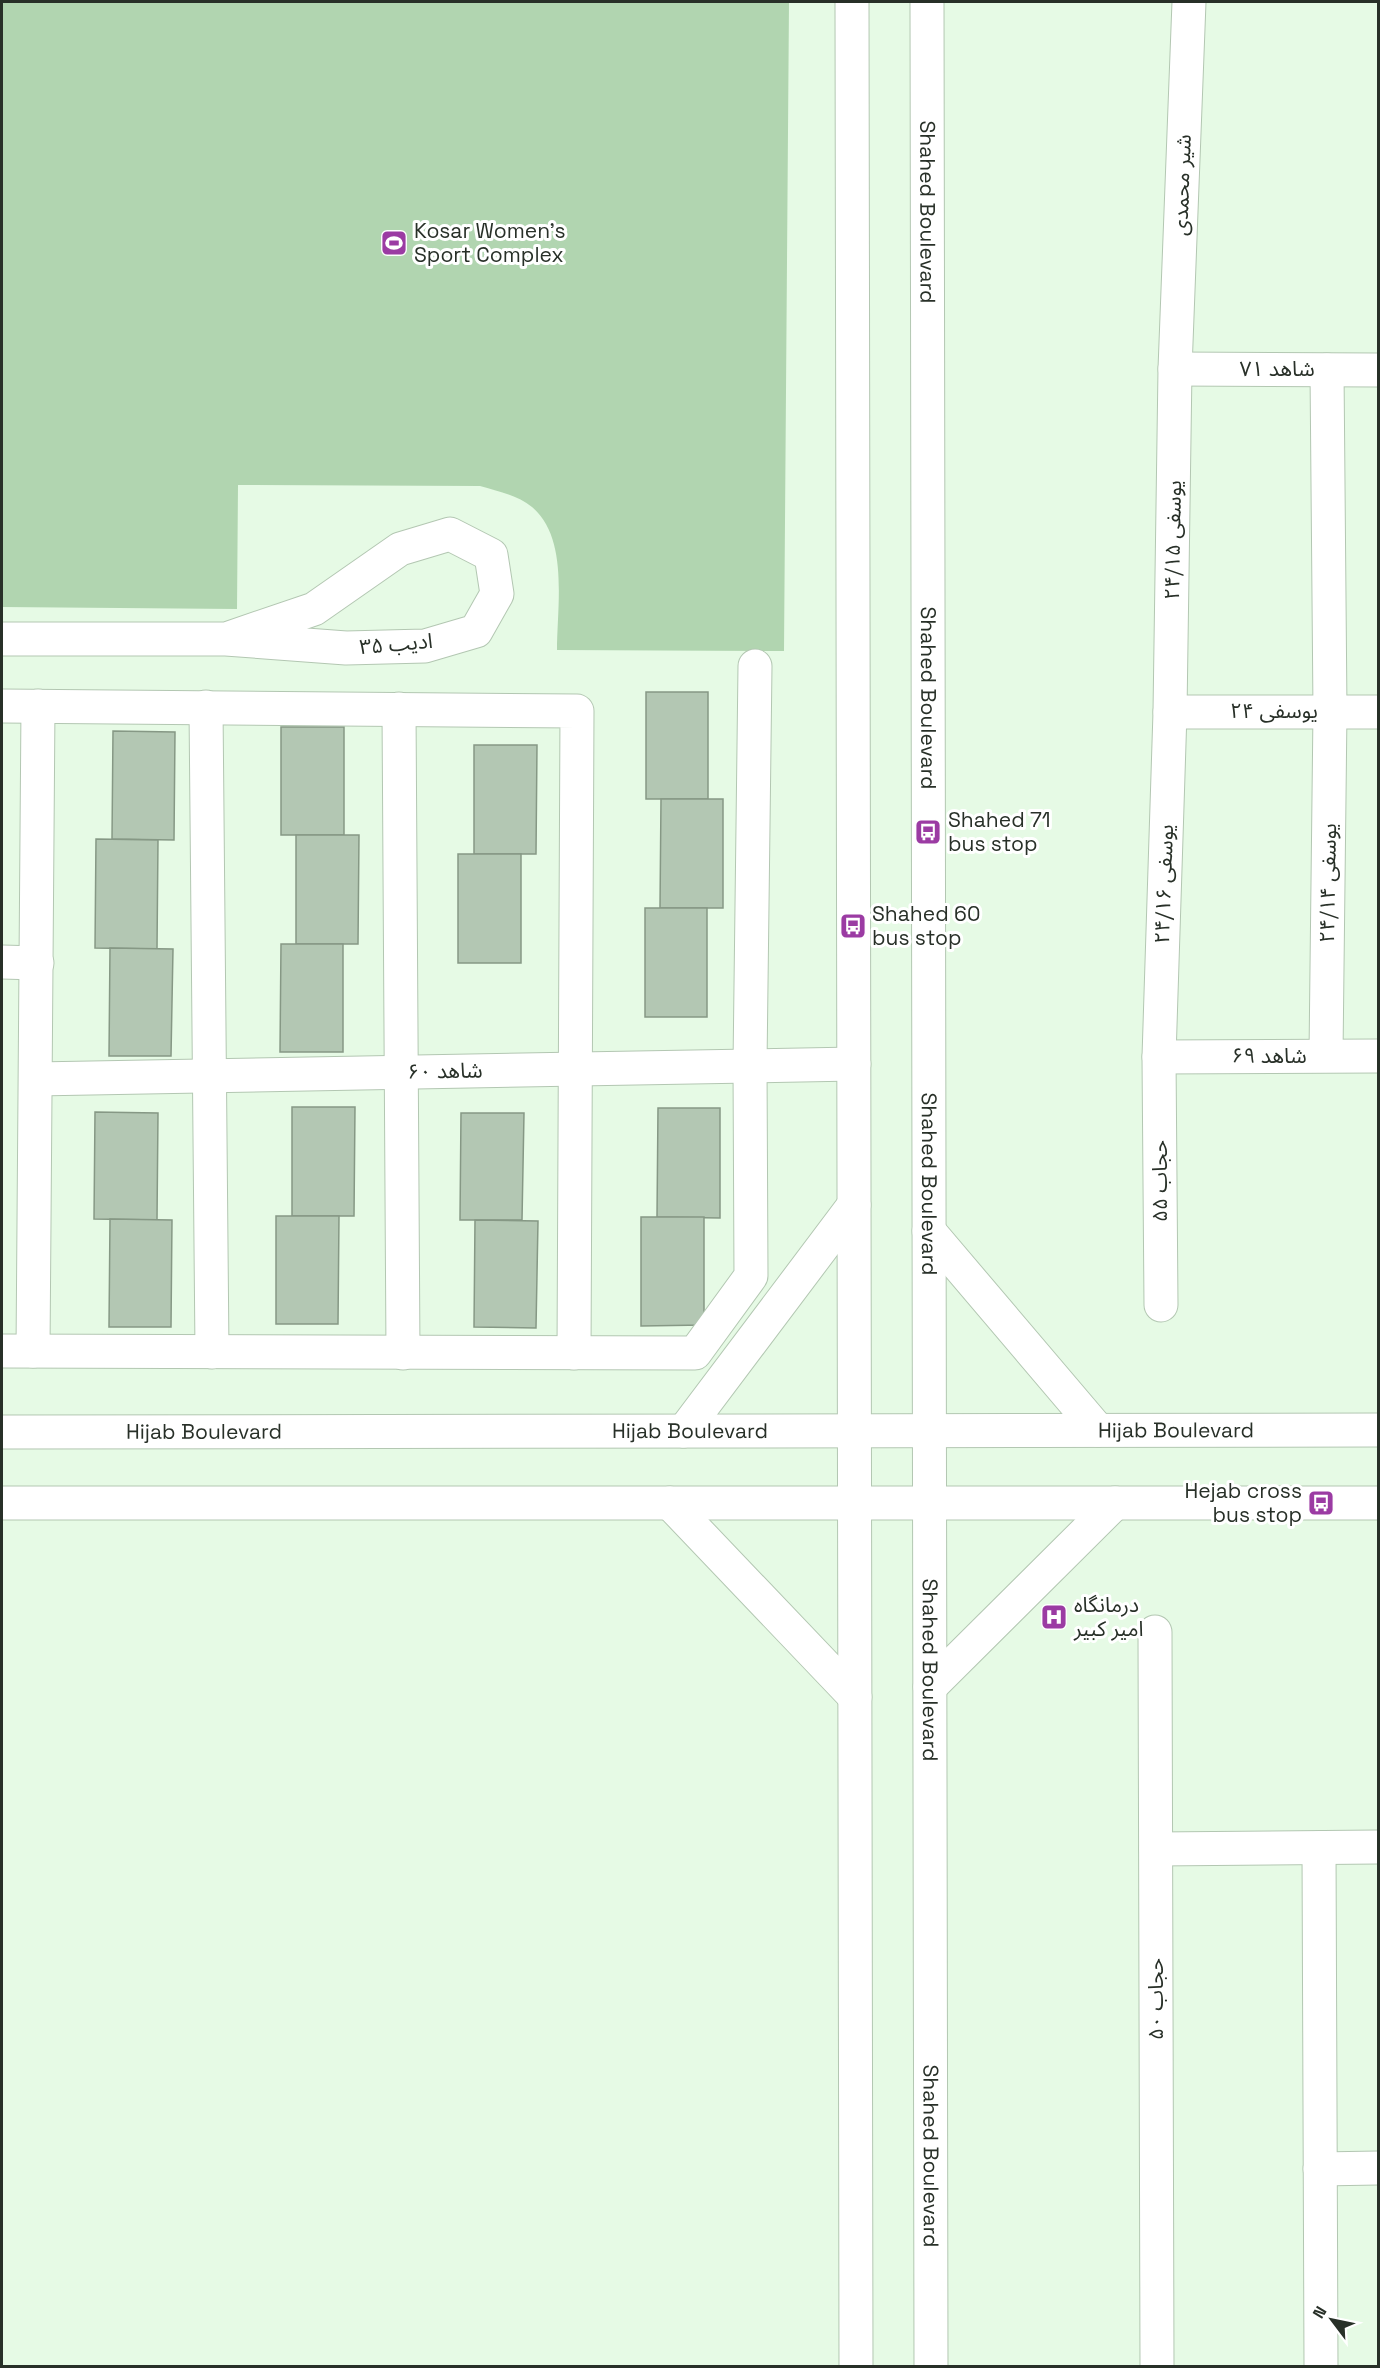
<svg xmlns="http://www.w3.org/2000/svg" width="1380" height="2368" font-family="'Space Grotesk','Noto Sans Arabic',sans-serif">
<rect width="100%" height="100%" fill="#e6fae5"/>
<path fill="#b1d5b0" d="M 2,2 L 789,2 L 784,651 L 557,650 C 557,606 569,538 532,507 C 517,495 497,491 480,486 L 238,485 L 237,609 L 2,607 Z"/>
<g fill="#b3c7b3" stroke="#869885" stroke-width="1.5">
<rect x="646" y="692" width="62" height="107"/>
<rect x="281" y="727" width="63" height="108"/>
<polygon points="113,731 175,732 174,840 112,839"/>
<polygon points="474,745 537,745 536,854 474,854"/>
<polygon points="661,799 723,799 723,908 660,908"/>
<polygon points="296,835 359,835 358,944 296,944"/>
<polygon points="96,839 158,840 157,949 95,948"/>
<rect x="458" y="854" width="63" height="109"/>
<rect x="645" y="908" width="62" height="109"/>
<polygon points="281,944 343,944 343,1052 280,1052"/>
<polygon points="110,948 173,949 171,1056 109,1056"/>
<polygon points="292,1107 355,1107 354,1216 292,1216"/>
<polygon points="658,1108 720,1108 720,1218 657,1217"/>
<polygon points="95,1112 158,1113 157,1220 94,1219"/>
<polygon points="461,1113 524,1113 522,1220 460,1220"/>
<polygon points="276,1216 339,1216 338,1324 276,1324"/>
<polygon points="641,1217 704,1217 704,1325 641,1326"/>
<polygon points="110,1219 172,1220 171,1327 109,1327"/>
<polygon points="475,1220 538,1221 536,1328 474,1327"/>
</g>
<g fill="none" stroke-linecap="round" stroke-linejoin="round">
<defs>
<g id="minor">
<polyline points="1175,369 1378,370"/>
<polyline points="2,639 226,639 346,648 425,646 476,631 497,594 491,555 450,534 400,549 314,609 226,639"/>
<polyline points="2,706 577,711 574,1353"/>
<polyline points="206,707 212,1352"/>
<polyline points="399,709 403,1353"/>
<polyline points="1170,712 1378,712"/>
<polyline points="2,962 37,963"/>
<polyline points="1326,1055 1330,711 1327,370"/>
<polyline points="1159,1057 1378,1056"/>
<polyline points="36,1079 854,1064"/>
<polyline points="1161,1305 1159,1057 1170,712 1175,369 1189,2"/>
<polyline points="2,1351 695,1353 751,1276 750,1065 755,666"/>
<polyline points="33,1351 38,706"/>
<polyline points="1155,1632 1157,2366"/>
<polyline points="1319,1848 1321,2366"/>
<polyline points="1156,1849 1378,1847"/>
<polyline points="1320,2169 1378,2168"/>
</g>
<g id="major">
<polyline points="852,2 856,2366"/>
<path id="s1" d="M 927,2 L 931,2366"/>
<polyline points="929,1231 1098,1430"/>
<polyline points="684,1431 854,1205"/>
<path id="s2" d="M 2,1432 L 1378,1430"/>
<polyline points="2,1503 1378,1503"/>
<polyline points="670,1503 855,1697"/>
<polyline points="930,1687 1115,1503"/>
</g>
</defs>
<use href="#minor" stroke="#b3c7b2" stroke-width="35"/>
<use href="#major" stroke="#b3c7b2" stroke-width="35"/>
<use href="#minor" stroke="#fff" stroke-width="33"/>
<use href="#major" stroke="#fff" stroke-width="33"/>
</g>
<defs>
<symbol id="stadium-square" viewBox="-11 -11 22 22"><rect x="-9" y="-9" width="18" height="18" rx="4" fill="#9b3ba3" stroke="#fff"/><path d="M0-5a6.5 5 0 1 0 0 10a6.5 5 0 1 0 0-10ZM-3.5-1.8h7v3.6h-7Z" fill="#fff"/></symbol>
<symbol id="bus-square" viewBox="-11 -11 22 22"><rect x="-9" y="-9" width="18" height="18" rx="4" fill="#9b3ba3" stroke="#fff"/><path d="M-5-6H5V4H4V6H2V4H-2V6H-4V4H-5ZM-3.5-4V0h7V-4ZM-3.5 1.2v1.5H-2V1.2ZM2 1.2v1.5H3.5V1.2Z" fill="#fff"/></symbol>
<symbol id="hospital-square" viewBox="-11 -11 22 22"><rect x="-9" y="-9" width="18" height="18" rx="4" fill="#9b3ba3" stroke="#fff"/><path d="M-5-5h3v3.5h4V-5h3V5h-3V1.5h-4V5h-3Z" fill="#fff"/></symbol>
</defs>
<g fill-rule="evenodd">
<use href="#stadium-square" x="379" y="228" width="30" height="30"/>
<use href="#bus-square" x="913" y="817" width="30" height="30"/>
<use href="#bus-square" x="838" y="911" width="30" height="30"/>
<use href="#bus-square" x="1306" y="1488" width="30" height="30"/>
<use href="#hospital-square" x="1039" y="1602" width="30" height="30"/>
</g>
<g text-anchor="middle" stroke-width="6" stroke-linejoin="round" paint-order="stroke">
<g font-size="21" fill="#283028" stroke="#fff">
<text transform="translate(1182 185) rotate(-88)" y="7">شیر محمدی</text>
<text dy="7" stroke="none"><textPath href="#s1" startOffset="210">Shahed Boulevard</textPath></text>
<text x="1277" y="376">شاهد ۷۱</text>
<text transform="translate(1173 540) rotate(-89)" y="7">یوسفی ۲۴/۱۵</text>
<text transform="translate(396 644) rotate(-5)" y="7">ادیب ۳۵</text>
<text dy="7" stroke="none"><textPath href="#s1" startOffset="696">Shahed Boulevard</textPath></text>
<text x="1274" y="718">یوسفی ۲۴</text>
<text transform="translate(1328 883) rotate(-89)" y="7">یوسفی ۲۴/۱۴</text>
<text transform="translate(1164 884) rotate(-88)" y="7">یوسفی ۲۴/۱۶</text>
<text x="1269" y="1063">شاهد ۶۹</text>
<text transform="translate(445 1071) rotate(-1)" y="7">شاهد ۶۰</text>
<text transform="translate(1160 1181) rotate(-90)" y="7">حجاب ۵۵</text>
<text dy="7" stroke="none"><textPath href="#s1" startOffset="1182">Shahed Boulevard</textPath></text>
<text dy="7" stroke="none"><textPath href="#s2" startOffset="1174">Hijab Boulevard</textPath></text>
<text dy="7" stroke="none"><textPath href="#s2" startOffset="688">Hijab Boulevard</textPath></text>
<text dy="7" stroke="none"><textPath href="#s2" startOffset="202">Hijab Boulevard</textPath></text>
<text dy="7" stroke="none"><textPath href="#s1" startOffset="1668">Shahed Boulevard</textPath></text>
<text transform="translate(1156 1999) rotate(-90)" y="7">حجاب ۵۰</text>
<text dy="7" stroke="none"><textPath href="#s1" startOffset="2154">Shahed Boulevard</textPath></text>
</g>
<g font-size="21" fill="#283028" stroke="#fff" text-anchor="start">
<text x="414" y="238">Kosar Women's<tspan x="414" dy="24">Sport Complex</tspan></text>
<text x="948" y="827">Shahed 71<tspan x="948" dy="24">bus stop</tspan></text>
<text x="872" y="921">Shahed 60<tspan x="872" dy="24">bus stop</tspan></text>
<text x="1302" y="1498" text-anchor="end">Hejab cross<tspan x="1302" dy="24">bus stop</tspan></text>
<text x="1074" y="1612">درمانگاه<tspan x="1074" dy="24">امیر کبیر</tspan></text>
</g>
</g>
<rect width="1380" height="2368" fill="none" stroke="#283028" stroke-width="6"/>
<g transform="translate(1332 2320) rotate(302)" stroke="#ffffff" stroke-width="4.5" paint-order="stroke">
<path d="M0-4.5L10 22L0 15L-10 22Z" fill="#283028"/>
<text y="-9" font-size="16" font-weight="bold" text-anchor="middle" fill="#283028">N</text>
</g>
</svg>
